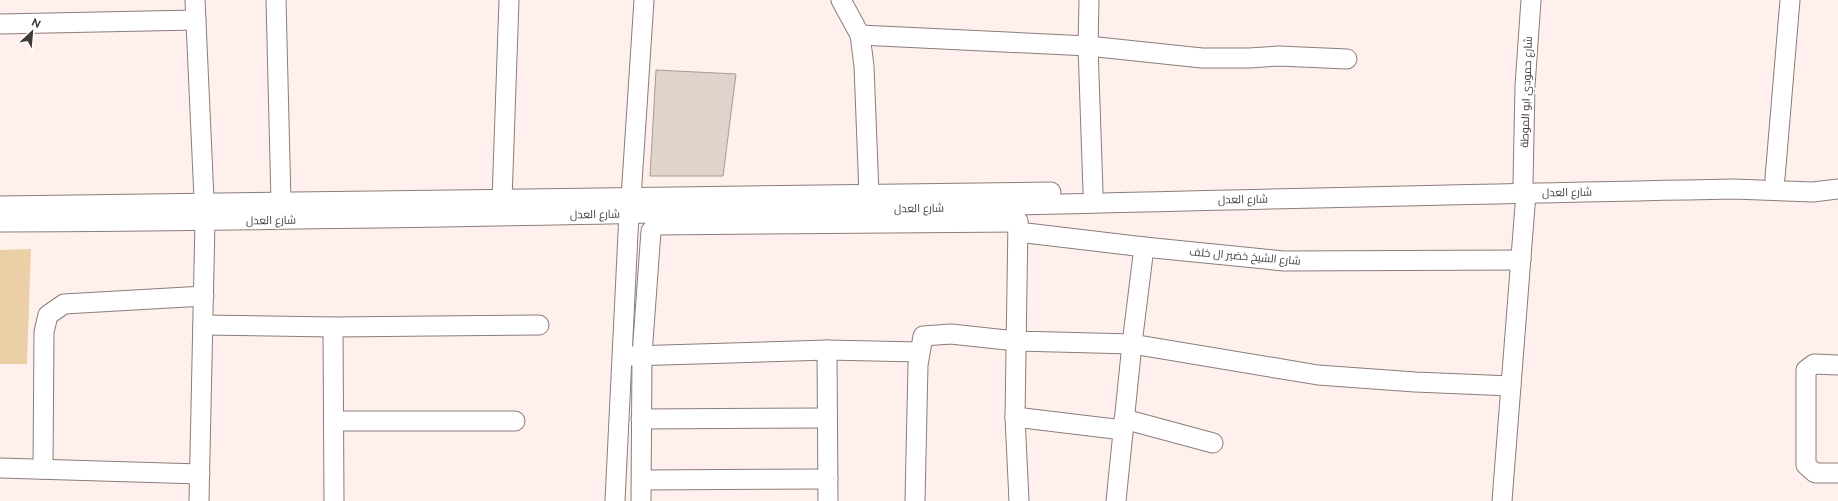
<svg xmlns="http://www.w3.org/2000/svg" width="1838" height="501" font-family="Raleway,Cairo,sans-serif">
<rect width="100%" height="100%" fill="#fff0ed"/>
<polygon fill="#ebcfa6" points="31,249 27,364 0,364 0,250"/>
<polygon fill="#dfd3cc" stroke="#a69c95" points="656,70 736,74 723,176 650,176"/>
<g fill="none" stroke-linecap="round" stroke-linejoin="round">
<defs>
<g id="minor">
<polyline points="195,0 205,221 199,501"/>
<polyline points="276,0 281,202"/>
<polyline points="841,0 860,35 864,66 869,195"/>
<polyline points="1089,0 1088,46 1093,192"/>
<polyline points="0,24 196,20"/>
<polyline points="860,35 1088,46 1202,58 1249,58 1279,56 1347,59"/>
<polyline points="1775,178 1790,0"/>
<polyline points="1523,183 1525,86 1531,0"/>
<polyline points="502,200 509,0"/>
<polyline points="0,206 1051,192"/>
<polyline points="1018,221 1015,417 1019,501"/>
<path d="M 0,222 C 578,219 1156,200 1733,189 L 1813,192 L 1838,189"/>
<polyline points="1018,232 1144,247 1284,261 1521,260"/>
<polyline points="203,325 333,327 539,325"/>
<polyline points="333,327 334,501"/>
<polyline points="827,350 828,501"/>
<polyline points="630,356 827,350 919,352"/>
<polyline points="1838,365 1814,364 1806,370 1806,465 1815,473 1838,473"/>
<polyline points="1015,417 1123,430"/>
<polyline points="641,419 827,418"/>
<polyline points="1124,419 1213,443"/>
<polyline points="334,421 515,421"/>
<polyline points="0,468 200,474"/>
<polyline points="43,469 44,332 48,315 64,304 204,296"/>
<polyline points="642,480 828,479"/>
<polyline points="615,501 629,213 631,198 644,0"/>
<polyline points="641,501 642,355 651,231 656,225 1018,222"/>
<polyline points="915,501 918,365 923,336 951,334 1016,341 1132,344 1318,375 1415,382 1511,386"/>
<polyline points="1116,501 1132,344 1144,247"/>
<polyline points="1502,501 1526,193"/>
</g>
</defs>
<use href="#minor" stroke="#8a7d7a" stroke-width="21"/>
<use href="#minor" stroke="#fff" stroke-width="19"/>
</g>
<g text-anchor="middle" stroke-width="3.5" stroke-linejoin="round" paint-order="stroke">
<g font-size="11" fill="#403a39" stroke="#fff">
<text transform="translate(1526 92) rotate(-88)" y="4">شارع حمودي ابو الموطة</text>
<text transform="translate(1567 192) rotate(-1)" y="4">شارع العدل</text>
<text transform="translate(1243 199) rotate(-1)" y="4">شارع العدل</text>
<text transform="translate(919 208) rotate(-1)" y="4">شارع العدل</text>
<text transform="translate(595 214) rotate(-1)" y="4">شارع العدل</text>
<text transform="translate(271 220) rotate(-1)" y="4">شارع العدل</text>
<text transform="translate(1245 256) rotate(5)" y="4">شارع الشيخ خضير ال خلف</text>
</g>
</g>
<g transform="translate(32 32) rotate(26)" stroke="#ffffff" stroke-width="3" paint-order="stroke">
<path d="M0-3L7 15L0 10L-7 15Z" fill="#403a39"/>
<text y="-6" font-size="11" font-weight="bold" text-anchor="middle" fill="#403a39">N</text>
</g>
</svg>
